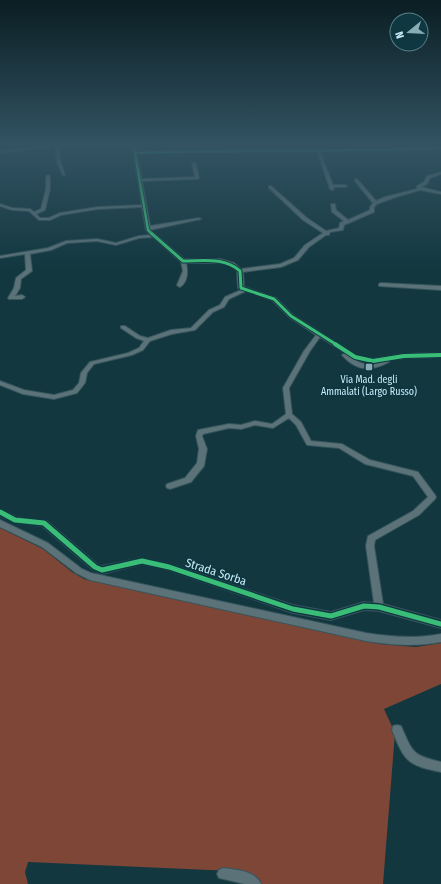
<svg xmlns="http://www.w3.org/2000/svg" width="441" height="884" font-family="'Fira Sans Condensed',sans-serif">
<rect width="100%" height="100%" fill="#12373f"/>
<polygon fill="#7e4636" points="0,528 43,549 72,572 84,579 380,644 416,647 441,643 441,684 384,709 395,733 383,884 260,884 232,871 28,862 25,872 28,884 0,884"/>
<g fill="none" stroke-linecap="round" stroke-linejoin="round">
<defs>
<g id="minor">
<polygon points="54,145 66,145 59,147 61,163 65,175 63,175 57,163 55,147 0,153 0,151"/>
<path d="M 129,145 L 133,145 L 137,152 L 226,149 L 395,149 L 441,147 L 441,149 L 395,151 L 320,151 L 333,185 L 345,185 L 347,186 L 345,187 L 333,187 L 334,189 L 332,190 L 330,189 L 317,151 L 226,151 L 137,154 L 142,179 L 195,177 L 192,164 L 194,163 L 196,164 L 199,178 L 197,179 L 142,181 L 150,226 L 199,218 L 201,219 L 150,230 L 184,259 L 220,259 L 234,263 L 241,269 L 280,264 L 294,258 L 305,245 L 323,233 L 303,220 L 269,188 L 269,186 L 271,186 L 307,218 L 326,231 L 339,228 L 340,223 L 344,221 L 332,212 L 331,204 L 335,204 L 336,210 L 348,220 L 370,210 L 370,207 L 373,203 L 355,181 L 355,179 L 357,179 L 376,201 L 385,197 L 417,189 L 417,186 L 424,182 L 427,176 L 441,172 L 441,174 L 430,178 L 427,184 L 421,187 L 441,192 L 441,194 L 420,190 L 396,197 L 377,204 L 374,207 L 374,212 L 344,225 L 343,230 L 330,232 L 329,235 L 326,235 L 309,247 L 298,260 L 281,267 L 243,272 L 244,287 L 276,298 L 293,315 L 357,356 L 373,359 L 404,354 L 441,353 L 441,357 L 404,358 L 389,360 L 389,362 C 371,372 356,371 342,355 L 345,353 L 320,337 L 310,351 L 289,388 L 292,414 L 301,422 L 311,441 L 342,444 L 370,460 L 418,472 L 435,495 L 436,497 L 435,499 L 419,515 L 375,540 L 374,546 L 383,604 L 441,620 L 441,628 L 379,611 L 364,610 L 331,620 L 293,613 L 169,570 L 142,564 L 102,574 L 92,569 L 42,526 L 15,523 L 0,516 L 0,509 L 16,517 L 47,521 L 98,565 L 102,566 L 142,558 L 169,564 L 293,605 L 331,612 L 364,602 L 374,603 L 366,546 L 368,536 L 413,511 L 428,497 L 413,476 L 365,464 L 339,448 L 307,445 L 296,425 L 289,418 L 273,428 L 255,425 L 241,429 L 229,428 L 203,434 L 202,436 L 207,449 L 204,466 L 191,482 L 170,489 L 167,488 L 166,486 L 167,484 L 185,478 L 197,463 L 199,449 L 196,436 L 198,430 L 229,424 L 241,425 L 255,421 L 272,424 L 286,414 L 283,388 L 304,351 L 316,335 L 289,317 L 272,300 L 246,291 L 229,299 L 224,307 L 213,312 L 195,330 L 172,334 L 150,341 L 143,350 L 132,355 L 94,364 L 87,373 L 85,383 L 77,393 L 54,399 L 23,394 L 0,385 L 0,381 L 24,390 L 54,395 L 73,390 L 79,383 L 81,373 L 90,362 L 128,353 L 139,348 L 144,341 L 136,338 L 121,328 L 121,326 L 125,326 L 140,336 L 148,338 L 171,330 L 191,328 L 209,310 L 220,305 L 225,297 L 241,290 L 238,288 L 237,271 L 230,265 L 220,263 L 186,263 C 188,271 188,282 180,287 L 178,286 L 177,285 L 183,271 L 181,262 L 153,237 L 139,238 L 116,245 L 97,241 L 67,243 L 51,250 L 30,254 L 32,271 L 21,279 L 20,288 L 15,296 L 22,295 L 25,297 L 22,299 L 9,299 L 8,298 L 14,288 L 16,278 L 26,270 L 25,254 L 0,258 L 0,256 L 48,248 L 66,241 L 97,239 L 116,243 L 139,236 L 150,235 L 146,230 L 142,207 L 98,209 L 61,215 L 50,220 L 39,220 L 29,211 L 12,210 L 0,206 L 0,204 L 12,208 L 30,209 L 34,212 L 41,209 L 46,189 L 46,176 L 48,175 L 50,176 L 50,189 L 45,210 L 36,214 L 40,218 L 49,218 L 60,213 L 98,207 L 142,205 L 133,152 ZM 351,357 L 373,363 L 381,362 C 370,367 361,365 351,357 Z"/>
<polygon points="381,283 441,286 441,290 379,286 379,284"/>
<path d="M 0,520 L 48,543 L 82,569 L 91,573 L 366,633 C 391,637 416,639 441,634 L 441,642 C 416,647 391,645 366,641 L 90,580 L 76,573 L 42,547 L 0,527 Z"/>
<path d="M 397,725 L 401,726 C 413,753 412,755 441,762 L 441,772 C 407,765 405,762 392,730 L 393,726 Z"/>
<path d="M 223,868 C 236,870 255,870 261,884 L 245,884 L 219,878 L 217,874 L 219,870 Z"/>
</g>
</defs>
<use href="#minor" stroke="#36555d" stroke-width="2"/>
<use href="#minor" fill="#5b7278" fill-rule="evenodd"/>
<defs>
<path id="cycleway-far3" d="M 152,234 L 148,230 L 135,153 C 237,150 339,152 441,148"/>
<path id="cycleway-far2" d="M 151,233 L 183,261 C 203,261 224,257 240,271 L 241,288 L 274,299 L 291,316 L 337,345"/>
<polyline id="cycleway-far1" points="335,344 355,357 373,361 404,356 441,355"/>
<polyline id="cycleway" points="0,512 15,520 44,523 95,567 102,570 142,561 169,567 293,609 331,616 364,606 379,607 441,624"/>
</defs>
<use href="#cycleway-far3" stroke="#0e3741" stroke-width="4"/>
<use href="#cycleway-far2" stroke="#0e3741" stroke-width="5"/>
<use href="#cycleway-far1" stroke="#0e3741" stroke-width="6"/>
<use href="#cycleway" stroke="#0e3741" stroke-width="8"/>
<use href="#cycleway-far3" stroke="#3abd76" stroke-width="2.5"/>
<use href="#cycleway-far2" stroke="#3abd76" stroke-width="3"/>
<use href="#cycleway-far1" stroke="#3abd76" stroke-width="4"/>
<use href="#cycleway" stroke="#3abd76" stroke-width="5"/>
</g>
<linearGradient id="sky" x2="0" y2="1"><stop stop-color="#0a1e23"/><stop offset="0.54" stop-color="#335363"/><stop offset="1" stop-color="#335363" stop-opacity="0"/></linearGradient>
<rect width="441" height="269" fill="url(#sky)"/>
<rect fill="#89adb6" stroke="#0e3741" stroke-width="1.5" x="365" y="363" width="8" height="8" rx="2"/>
<g text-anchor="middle" stroke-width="3.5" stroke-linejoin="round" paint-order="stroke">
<g font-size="10" fill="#c9ecf6" stroke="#0e3741">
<text x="369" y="383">Via Mad. degli<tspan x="369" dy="12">Ammalati (Largo Russo)</tspan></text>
</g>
<g font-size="12" fill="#c9ecf6" stroke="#0e3741">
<text transform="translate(216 572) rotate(18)" y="4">Strada Sorba</text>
</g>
</g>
<g transform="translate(409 32) rotate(252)"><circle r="19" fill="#0e3741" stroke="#597f89"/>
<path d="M0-3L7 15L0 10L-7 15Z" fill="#89adb6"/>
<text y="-6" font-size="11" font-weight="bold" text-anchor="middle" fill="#c9ecf6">N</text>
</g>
</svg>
